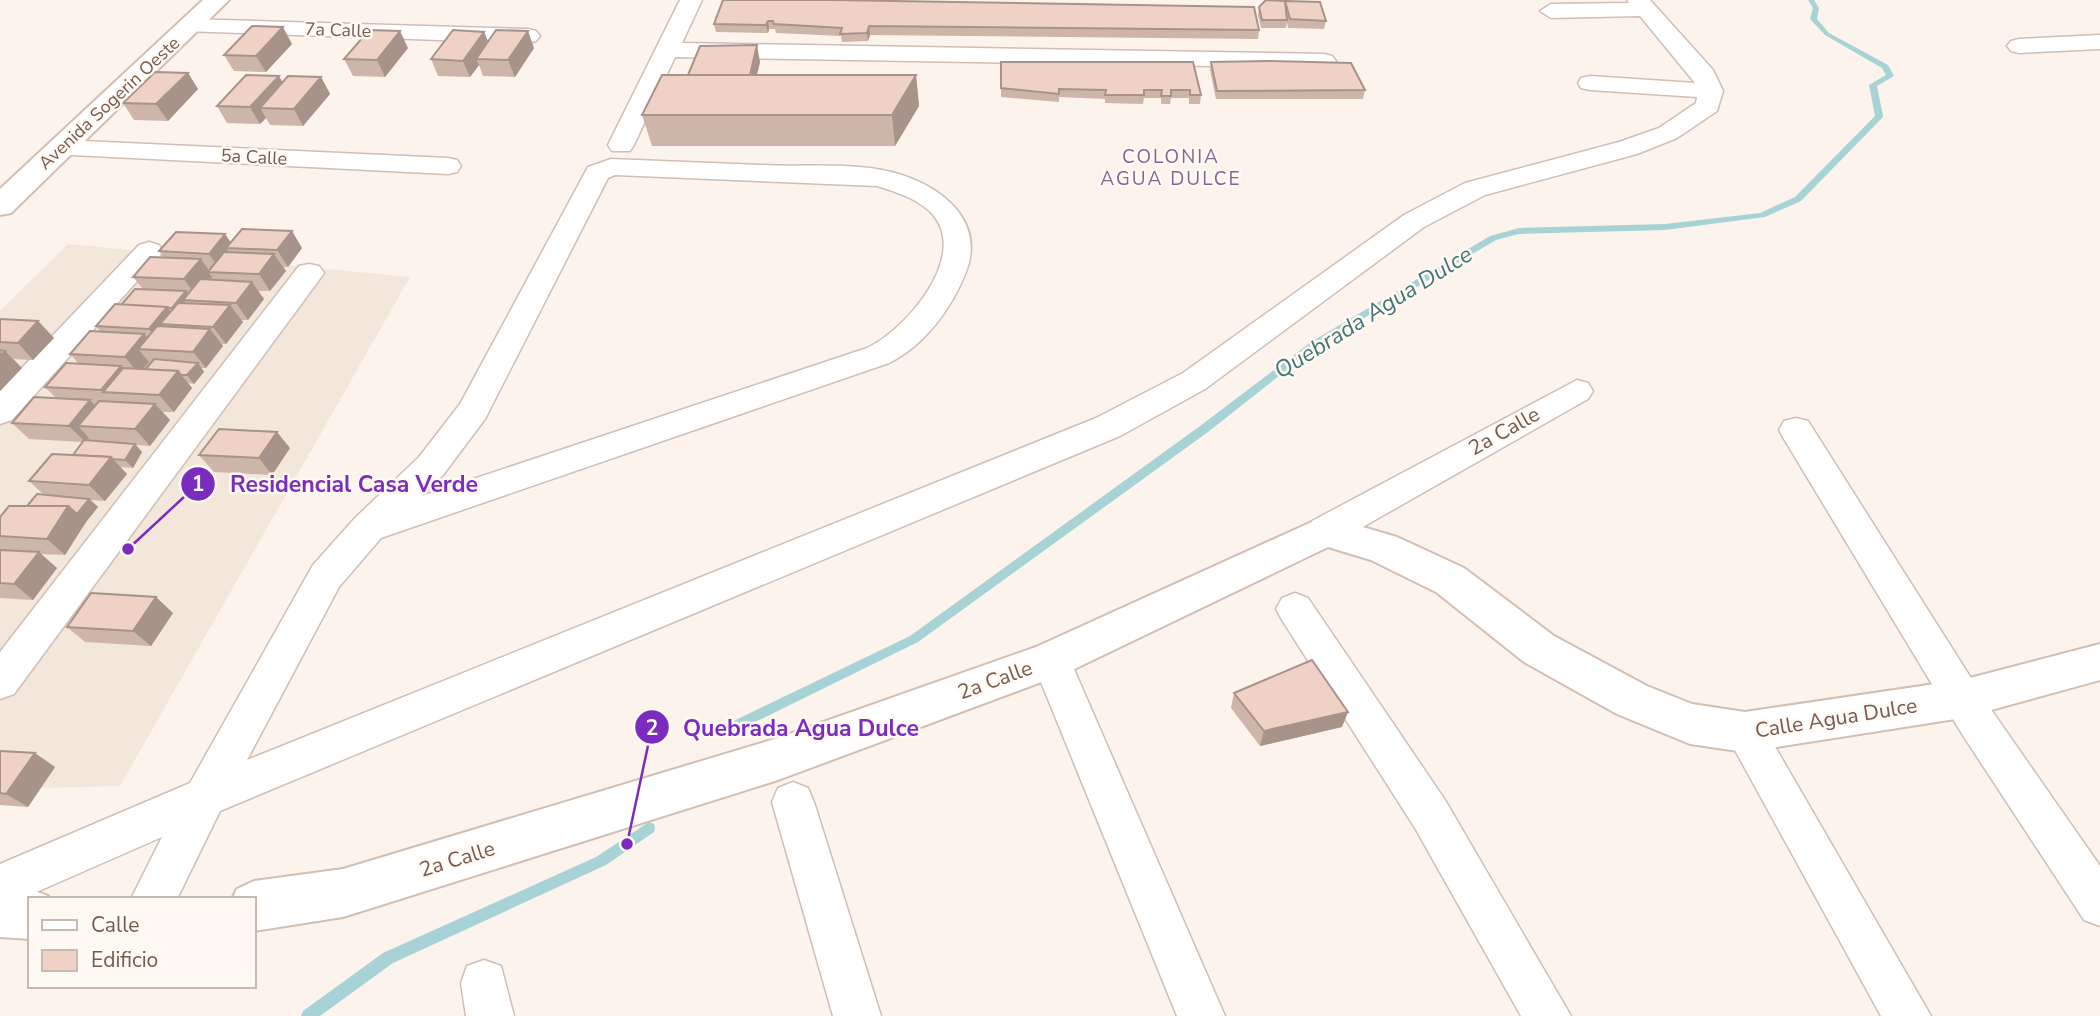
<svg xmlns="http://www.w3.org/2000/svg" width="2100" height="1016" font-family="'Nunito Sans',sans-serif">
<rect width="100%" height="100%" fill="#fcf4ec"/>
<polygon fill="#f3e6db" points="68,244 410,277 120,786 0,789 0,311"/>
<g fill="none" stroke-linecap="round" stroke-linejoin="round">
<g fill="#a8d3d6" fill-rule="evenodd">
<polygon points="1808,0 1814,0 1819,8 1817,19 1829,33 1888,65 1894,76 1877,86 1883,116 1882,118 1801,201 1765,217 1665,230 1519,234 1496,240 1317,346 1208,432 918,642 725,737 721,738 717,737 715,733 717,729 910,636 1200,426 1311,342 1490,236 1519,228 1665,224 1760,213 1795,197 1875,116 1869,85 1886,75 1882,68 1825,35 1810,19 1813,8"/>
<polygon points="649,822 654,824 655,828 654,832 606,865 393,963 320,1016 301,1016 303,1011 383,953 596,857"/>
</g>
<defs>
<g id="street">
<polygon points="680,0 702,0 682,43 1324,54 1332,56 1336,61 1332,66 1324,68 675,57 634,145 630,151 612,151 608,145"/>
<path d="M 1627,0 L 1650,0 L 1713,70 L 1723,91 L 1717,111 L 1677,138 L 1637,154 L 1485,195 L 1424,227 L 1205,389 L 1120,436 L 220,811 L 177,899 L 131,899 L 162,837 L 0,908 L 0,864 L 190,783 L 313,565 L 355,518 L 419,457 L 460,404 L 588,167 L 611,159 C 661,161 710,163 760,165 C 799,167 843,163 882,170 C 931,179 988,215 966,272 C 952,308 924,346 889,363 L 381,538 L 339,587 L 247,760 L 1096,418 L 1183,373 L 1404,215 L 1465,183 L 1619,142 L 1659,128 L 1696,103 L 1697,97 L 1590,90 L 1581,88 L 1578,83 L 1581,78 L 1590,76 L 1695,83 L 1640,16 L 1551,18 L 1540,11 L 1551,4 L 1629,3 ZM 615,175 L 877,186 C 897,192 921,200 934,216 C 968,259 904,331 867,348 L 422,496 L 443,475 L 485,419 L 608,178 Z"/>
<polygon points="190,19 528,29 536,31 540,36 536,41 528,43 182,31 178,26 182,21"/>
<polygon points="2100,35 2100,49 2019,53 2011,51 2007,46 2011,41 2019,39"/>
<polygon points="61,140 448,158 457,160 461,166 457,172 448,174 52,154 48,148 52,142"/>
<polygon points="149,242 159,245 163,251 159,257 12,420 0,424 0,391 139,245"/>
<polygon points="309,264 319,266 324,273 319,280 14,694 0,699 0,652 299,266"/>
<polygon points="1577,380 1588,383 1593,391 1588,399 1338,541 1325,545 1312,541 1307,531 1312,521"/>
<polygon points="1796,418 1808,421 1990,708 2100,866 2100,926 2084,920 1962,734 1784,439 1779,430 1784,421"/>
<polygon points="1295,593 1308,598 1445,800 1571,1016 1521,1016 1415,828 1282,620 1276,609 1282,598"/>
<polygon points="1051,643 1065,648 1070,660 1225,1016 1177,1016 1032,660 1037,648"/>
<polygon points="1745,714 1759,719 1931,1016 1881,1016 1725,732 1731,719"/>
<polygon points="793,782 808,788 814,802 881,1016 833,1016 772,802 778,788"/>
<polygon points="484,960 501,966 514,1016 466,1016 461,983 467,966"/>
</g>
<g id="secondary">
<polygon points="203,0 229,0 11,213 0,215 0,189"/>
<polygon points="1325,516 1397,537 1464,568 1554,636 1647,686 1692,704 1745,712 1962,680 2100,644 2100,680 1962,718 1745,752 1690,744 1617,714 1524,662 1436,592 1371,560 1328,547 1066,673 778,780 343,917 254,931 254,899 232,899 237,889 254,881 343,869 778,738 1036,647"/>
<polygon points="0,887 30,889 48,896 30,899 30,939 0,937"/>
</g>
</defs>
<use href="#street" stroke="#d0beb4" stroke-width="3"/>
<use href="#secondary" stroke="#d3beb1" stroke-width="4"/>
<use href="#street" fill="#fff" fill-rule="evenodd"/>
<use href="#secondary" fill="#fff" fill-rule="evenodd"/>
</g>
<g fill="#ceb5a9">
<polygon points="723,0 1259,30 1258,39 870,35 868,41 842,42 841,36 776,33 775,29 769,29 768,33 716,32 714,24"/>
<polygon points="1266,0 1326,21 1324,29 1288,28 1287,22 1286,28 1261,28 1258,15 1259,7"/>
<polygon points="484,32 488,42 534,48 515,77 483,76 479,65 470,77 438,76 431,59"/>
<polygon points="292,44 266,72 234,71 224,55"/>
<polygon points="408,48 385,77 353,76 344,59"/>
<polygon points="760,62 757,75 916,75 919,106 895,146 652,146 642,115 688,75"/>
<polygon points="1001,62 1193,62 1201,95 1200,104 1189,104 1189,98 1171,98 1170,104 1161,104 1161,98 1144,98 1143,104 1105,103 1105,99 1059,97 1059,102 1001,97"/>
<polygon points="1211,62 1365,90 1363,99 1216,99 1210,70"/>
<polygon points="188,73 198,89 168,121 134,120 123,103"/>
<polygon points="321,77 330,94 303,126 270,125 266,118 260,124 227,123 217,106 283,82"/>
<polygon points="225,234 231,243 302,248 288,267 283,267 286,271 270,291 258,291 264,299 248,320 240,320 243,322 226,344 222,344 223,346 206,368 202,368 204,372 194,384 188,383 192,388 174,412 162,412 170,420 150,446 136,445 142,452 133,468 120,467 127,474 105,501 91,500 98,507 86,522 65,555 40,554 57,568 33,600 0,598 0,550 1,550 0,549 0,517 28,506 43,494 29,481 73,455 83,442 29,439 12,423 56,398 45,387 79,364 70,354 101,332 96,326 121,305 143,289 133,277 163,257 159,251"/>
<polygon points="0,319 38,321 54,338 33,360 13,359 22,368 0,391"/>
<polygon points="290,448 272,475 214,472 199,455"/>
<polygon points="173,613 151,646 85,642 67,627"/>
<polygon points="1234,693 1348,712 1342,727 1260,746 1231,708"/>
<polygon points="0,751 55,767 28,807 0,805"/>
</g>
<g fill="#a7938a">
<polygon points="768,21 769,29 768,33 766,25"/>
<polygon points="869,26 870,35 868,41 867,33"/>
<polygon points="283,27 292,44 266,72 256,56"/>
<polygon points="400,31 408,48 385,77 377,60"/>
<polygon points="528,31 534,48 515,77 508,60"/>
<polygon points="484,32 491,48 476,59 479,65 470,77 463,61"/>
<polygon points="757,45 760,62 752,95 749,78"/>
<polygon points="188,73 198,89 168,121 156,104"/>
<polygon points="916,75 919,106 895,146 892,115"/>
<polygon points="279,76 288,92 260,108 266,118 260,124 250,107"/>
<polygon points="321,77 330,94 303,126 294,109"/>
<polygon points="292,231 302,248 288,267 277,250"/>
<polygon points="225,234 235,249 226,248 232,257 221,271 209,254"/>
<polygon points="274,254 286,271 270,291 259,274"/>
<polygon points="201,259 210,272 208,272 212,277 196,296 184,279"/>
<polygon points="252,282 264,299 248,320 236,303"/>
<polygon points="186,291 193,300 183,300 188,306 172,308"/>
<polygon points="230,305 243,322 226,344 213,327"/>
<polygon points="167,307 180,324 160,324 170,337 163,346 149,329"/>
<polygon points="38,321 54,338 33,360 18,343"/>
<polygon points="210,329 223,346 206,368 193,352"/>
<polygon points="144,334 157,350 138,349 149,362 139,374 125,357"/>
<polygon points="5,351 22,368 0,391 0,356"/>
<polygon points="198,363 204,372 194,384 187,375"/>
<polygon points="121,366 136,383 103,392 101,390"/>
<polygon points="178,371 192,388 174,412 159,395"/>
<polygon points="90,400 106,417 78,426 89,438 85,442 69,426"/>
<polygon points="155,404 170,420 150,446 135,429"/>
<polygon points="277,432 290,448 272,475 259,458"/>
<polygon points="135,444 142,452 133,468 125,460"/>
<polygon points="111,457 127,474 105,501 89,485"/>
<polygon points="89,499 98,507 86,522 65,555 47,539 68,506"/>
<polygon points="39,552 57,568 33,600 14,584"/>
<polygon points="156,597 173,613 151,646 133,631"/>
<polygon points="1348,712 1342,727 1260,746 1264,731"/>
<polygon points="35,753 55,767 28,807 6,794"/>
</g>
<g fill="#efd2c5" stroke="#a7938a" stroke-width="2">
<polygon points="723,0 832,0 1254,7 1259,30 869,26 867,33 840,34 842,28 774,24 773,21 768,21 766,25 714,24"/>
<polygon points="1266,0 1285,1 1287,20 1262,20 1259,7"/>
<polygon points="1285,1 1320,2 1326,21 1290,19"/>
<polygon points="252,26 283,27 256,56 224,55"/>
<polygon points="369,30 400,31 377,60 344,59"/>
<polygon points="453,30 484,32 463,61 431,59"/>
<polygon points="496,30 528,31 508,60 476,59"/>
<polygon points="757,45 750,75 688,75 700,46"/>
<polygon points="1268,61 1351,63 1365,90 1217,91 1211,62"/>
<polygon points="1001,62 1193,62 1201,95 1190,95 1190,90 1171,90 1171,96 1161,96 1162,90 1144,90 1144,95 1105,95 1106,90 1059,89 1059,94 1001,88"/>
<polygon points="155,72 188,73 156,104 123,103"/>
<polygon points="246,75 279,76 250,107 217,106"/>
<polygon points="662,75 916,75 892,115 642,115"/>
<polygon points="288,76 321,77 294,109 260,108"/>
<polygon points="242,229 292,231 277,250 226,248"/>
<polygon points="176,232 225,234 209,254 159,251"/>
<polygon points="224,252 274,254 259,274 208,272"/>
<polygon points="150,257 201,259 184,279 133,277"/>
<polygon points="200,279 252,282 236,303 183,300"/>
<polygon points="135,289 186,291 172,308 121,305"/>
<polygon points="178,303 230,305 213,327 160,324"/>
<polygon points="115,304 167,307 149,329 96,326"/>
<polygon points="0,319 38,321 18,343 0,342"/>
<polygon points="157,326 210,329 193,352 138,349"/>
<polygon points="90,331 144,334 125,357 70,354"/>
<polygon points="0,350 5,351 0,356"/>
<polygon points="154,359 198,363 187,375 181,375 178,371 145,370"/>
<polygon points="66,363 121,366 101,390 45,387"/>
<polygon points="123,368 178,371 159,395 103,392"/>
<polygon points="34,397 90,400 69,426 12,423"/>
<polygon points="99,401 155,404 135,429 78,426"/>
<polygon points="219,429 277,432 259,458 199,455"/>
<polygon points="84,440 135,444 125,460 112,459 111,457 73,455"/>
<polygon points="52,454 111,457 89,485 29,481"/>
<polygon points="37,494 89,499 77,514 68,506 27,506"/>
<polygon points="9,506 68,506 47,539 0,536 0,517"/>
<polygon points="0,550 39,552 14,584 0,583"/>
<polygon points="91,593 156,597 133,631 67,627"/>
<polygon points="1312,660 1348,712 1264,731 1234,693"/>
<polygon points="0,751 35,753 6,794 0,793"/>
</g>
<g text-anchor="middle" stroke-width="5" stroke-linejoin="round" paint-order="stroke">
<g font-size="18" fill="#765a4f" stroke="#fef9f2">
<text transform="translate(338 30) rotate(2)" y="6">7a Calle</text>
<text transform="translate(109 103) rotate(-43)" y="6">Avenida Sogerin Oeste</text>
<text transform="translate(254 157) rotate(3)" y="6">5a Calle</text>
</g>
<g font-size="19" letter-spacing="2" fill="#806791" stroke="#fef9f2">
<text x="1171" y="163">COLONIA<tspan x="1171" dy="22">AGUA DULCE</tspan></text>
</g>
<g font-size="21" fill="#765a4f" stroke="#fef9f2">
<text transform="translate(1504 431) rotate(-29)" y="7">2a Calle</text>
<text transform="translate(995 680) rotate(-20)" y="7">2a Calle</text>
<text transform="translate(1836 718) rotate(-9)" y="7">Calle Agua Dulce</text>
<text transform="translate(457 859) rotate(-17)" y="7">2a Calle</text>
</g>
<g font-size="23" font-style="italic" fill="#437679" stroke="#fef9f2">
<text transform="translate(1373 312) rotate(-32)" y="8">Quebrada Agua Dulce</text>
</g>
</g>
<path fill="none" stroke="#7b2cbf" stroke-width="2.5" d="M128 549L198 484M627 844L652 727"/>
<g fill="#7b2cbf" stroke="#fef9f2" stroke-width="2.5">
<circle cx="128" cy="549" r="7"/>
<circle cx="627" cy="844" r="7"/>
<circle cx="198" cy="484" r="18"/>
<circle cx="652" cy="727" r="18"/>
</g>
<g font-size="21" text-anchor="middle" font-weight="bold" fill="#fff">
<text x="198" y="491">1</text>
<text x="652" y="735">2</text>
</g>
<g font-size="23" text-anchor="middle" font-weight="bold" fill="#7b2cbf" stroke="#fef9f2" stroke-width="5" stroke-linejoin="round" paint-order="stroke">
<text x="354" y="492">Residencial Casa Verde</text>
<text x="801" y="736">Quebrada Agua Dulce</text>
</g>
<rect x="28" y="897" width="228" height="91" fill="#fef9f2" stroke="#c8b9b1" stroke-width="2"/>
<rect x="42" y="920" width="35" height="10" fill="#ffffff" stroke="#c8b9b1" stroke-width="2"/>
<text x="91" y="932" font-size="21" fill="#765a4f">Calle</text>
<rect x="42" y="950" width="35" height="21" fill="#efd2c5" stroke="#c8b9b1" stroke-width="2"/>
<text x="91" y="967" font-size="21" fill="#765a4f">Edificio</text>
</svg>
